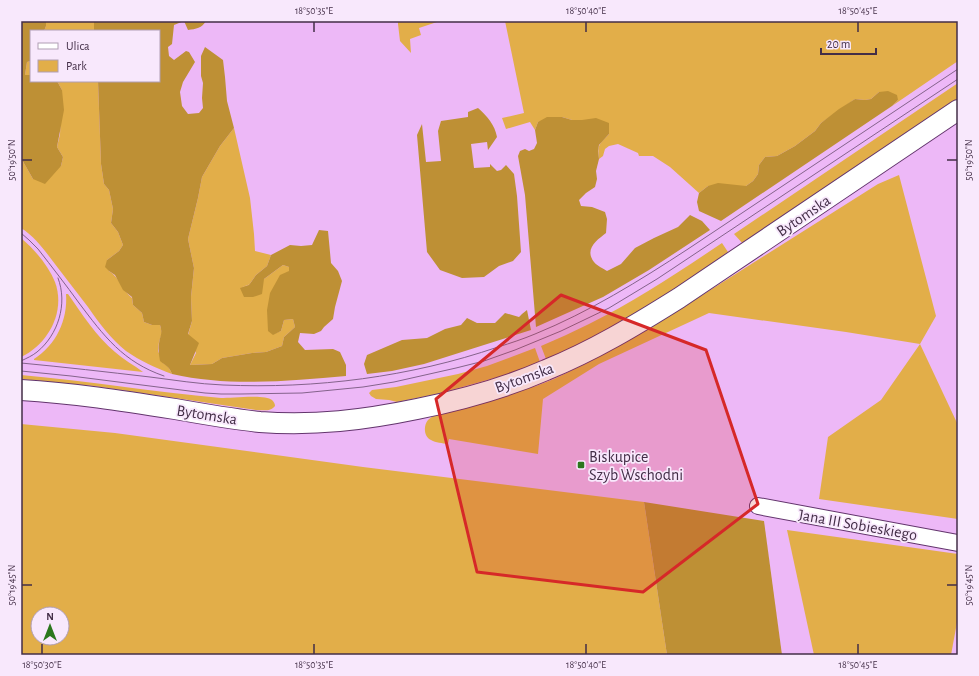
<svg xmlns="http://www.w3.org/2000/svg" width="979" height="676" font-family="'Alegreya Sans',sans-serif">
<rect width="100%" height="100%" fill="#edb8f7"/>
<g fill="#e2ae49" fill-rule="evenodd">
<polygon points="46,21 94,21 94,31 44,31 46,26"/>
<polygon points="398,21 440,21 419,28 421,35 410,39 411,53 400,41 398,24"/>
<path d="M 505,21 L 958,21 L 958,61 L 892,106 L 898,100 L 879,92 L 871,99 L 865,100 L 855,99 L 821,123 L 815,131 L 795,146 L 777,156 L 765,157 L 759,165 L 758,174 L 753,181 L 746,186 L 708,186 L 699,193 L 670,167 L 653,156 L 639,156 L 638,153 L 618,144 L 609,146 L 605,149 L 603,156 L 599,159 C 597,144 599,145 609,134 L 582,120 L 572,120 L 562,117 L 538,122 L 535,130 L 530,122 L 506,129 L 502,118 L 524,113 Z"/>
<polygon points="31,61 31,75 25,75 27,62"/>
<path d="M 57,81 L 98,81 L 101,164 L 104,184 L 109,190 L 113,209 L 111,223 L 118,232 L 123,245 L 119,251 L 107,260 L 109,271 C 120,278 122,290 132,298 L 133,305 L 142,313 L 144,322 L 152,325 L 160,325 L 162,333 L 159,342 L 158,351 L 163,363 C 168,366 170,369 172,374 C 156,368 140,361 126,351 C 111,339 99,323 88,307 C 78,294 68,281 58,268 C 47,254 37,238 21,228 L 21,158 L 33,179 L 61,166 L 63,157 L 57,147 L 60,134 L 62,90 Z"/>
<polygon points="958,83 958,100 846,175 745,246 734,234"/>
<polygon points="234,128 250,198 254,234 255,251 271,255 267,266 256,275 249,285 240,288 264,279 283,265 289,267 289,271 273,334 281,331 284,320 293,319 295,327 284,337 282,346 266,352 252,353 222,358 212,364 190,365 196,353 188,335 192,321 191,297 194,268 188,239 198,198 202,177 220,146"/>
<path d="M 899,175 L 936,316 L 920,344 L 958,425 L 958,519 L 819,499 L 828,437 L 881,400 L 920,344 L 846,332 L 709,313 L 599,364 L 543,399 L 538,454 L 449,439 L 448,444 C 442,443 436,443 431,440 C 424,437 423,426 428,420 C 428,420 433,416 433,416 L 498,398 L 536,386 L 554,379 L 587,363 L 647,330 L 878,184 Z"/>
<path d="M 21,238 C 35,250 48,265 55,282 C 66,312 48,344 21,357 Z"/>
<path d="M 722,243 L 728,252 L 673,292 L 609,332 L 546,359 L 541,346 C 557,339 573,332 589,324 C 635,301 679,272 722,243 Z"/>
<path d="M 66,294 L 68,294 C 82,314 96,336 115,352 C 124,360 134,365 143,372 L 34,360 L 34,359 C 56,345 68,320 66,294 Z"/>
<polygon points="535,348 540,362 513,373 437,394 397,402 389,400 376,399 371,396 369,393 372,390 396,387 458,374 487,366"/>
<path d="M 21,375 C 88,381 154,392 221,398 C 232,398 265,394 272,400 C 274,402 275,404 275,406 C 270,412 264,410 256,410 L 94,386 L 21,379 Z"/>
<path d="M 21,424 L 115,433 L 363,467 L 644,502 L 667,655 L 21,655 ZM 38,614 L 62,614 L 62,638 L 38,638 Z"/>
<polygon points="787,530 958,554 958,617 951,655 814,655"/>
</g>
<g fill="#be9035">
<polygon points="21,21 46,21 46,26 44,31 31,31 31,61 27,62 25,75 31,75 31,81 57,81 62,90 64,110 57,147 63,157 61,166 45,184 33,179 21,158"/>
<path d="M 94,21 L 206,21 C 202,28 196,29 188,30 L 184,21 L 174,25 L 172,44 L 168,47 L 169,56 L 174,60 L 186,51 L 189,52 L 195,62 L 183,82 L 180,92 L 182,106 L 188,114 L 199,113 L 203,108 L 202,98 L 203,83 L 201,76 L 201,56 L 205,47 L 223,60 L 225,77 L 227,101 L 234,128 L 220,146 L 202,177 L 198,198 L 188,239 L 194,268 L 191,297 L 192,321 L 188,334 L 199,343 L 190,365 L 212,364 L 222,358 L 252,353 L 266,352 L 282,346 L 284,337 L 295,327 L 293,319 L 284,320 L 281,331 L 273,335 L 268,331 L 267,310 L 270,293 L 280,275 L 289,271 L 289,267 L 283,265 L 264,279 L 262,294 L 253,297 L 244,297 L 240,288 L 249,285 L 256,275 L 267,266 L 271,255 L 290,245 L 301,246 L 312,245 L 319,230 L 328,231 L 331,263 L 338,271 L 342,281 L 335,307 L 333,319 L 324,327 L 321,331 L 314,334 L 300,333 L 298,342 L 305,350 L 333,349 L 340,352 L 346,365 L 346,376 C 288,381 229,387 172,374 C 169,366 166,366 160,361 C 159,355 158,350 159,344 C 160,335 163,335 160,325 L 152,325 L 144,322 L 142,313 L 133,305 L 132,297 L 123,290 L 115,275 L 109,271 L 105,267 L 107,260 L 119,251 L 123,245 L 118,232 L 111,223 L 113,209 L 109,190 L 104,184 L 101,164 L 98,81 L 159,81 L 159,31 L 94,31 Z"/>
<polygon points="888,91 897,95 898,100 892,106 721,221 699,211 697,202 699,193 708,186 718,183 746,186 753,181 758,174 759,165 765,157 777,156 795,146 815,131 821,123 839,109 855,99 865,100 871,99 879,92"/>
<path d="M 478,108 C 487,116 495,125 497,137 L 488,150 L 487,142 L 471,144 L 474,168 L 490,167 L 490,164 L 497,171 L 501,170 L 506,165 L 514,174 L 517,196 L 521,252 L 513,261 L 499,266 L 484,277 L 462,278 L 440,270 L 427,252 L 417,135 L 422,124 L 426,162 L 441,161 L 438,131 L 441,121 L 468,117 L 468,112 Z"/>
<path d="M 547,117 L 562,117 L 572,120 L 582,120 L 596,118 L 609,123 L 609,134 L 599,145 L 598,151 L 599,159 L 596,171 L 597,179 L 595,187 L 586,193 L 579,200 L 581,206 L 592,207 L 605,212 L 607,219 L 606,233 C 597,240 584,249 594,262 C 597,266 604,269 607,271 L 621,264 L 635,248 L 654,238 L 678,227 L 690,215 L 702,221 L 710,230 L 649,270 L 603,297 L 536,327 L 525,195 L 518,156 L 520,151 L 525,149 L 529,151 L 534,149 L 537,143 L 535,130 L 538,122 Z"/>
<polygon points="527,310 531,330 424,364 392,371 367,374 364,364 367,355 402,340 427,338 445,329 461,325 467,318 477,323 495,323 505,313 519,317 522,314"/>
<polygon points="644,502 764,521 782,655 667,655"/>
</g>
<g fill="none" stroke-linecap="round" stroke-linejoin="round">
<defs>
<polyline id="minor" points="758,506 958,543"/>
<path id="tertiary" d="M 21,390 C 73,393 124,401 175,409 C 203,414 231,419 260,422 C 315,426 364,420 417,409 C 461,400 505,388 546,370 C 593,351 636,325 679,298 L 958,110"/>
</defs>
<use href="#minor" stroke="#63356d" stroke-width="18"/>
<use href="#tertiary" stroke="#63356d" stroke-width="22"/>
<use href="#minor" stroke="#fff" stroke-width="16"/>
<use href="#tertiary" stroke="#fff" stroke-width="20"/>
<g stroke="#84638b" stroke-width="1">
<path d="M 21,233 L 29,240 L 38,249 C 52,267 66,285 79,303 C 104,336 123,362 164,376"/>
<path d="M 21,361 C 27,358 32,356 37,352 C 58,335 68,304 58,278"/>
<path d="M 21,363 C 64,367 107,372 150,377 C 174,380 198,384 223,385 C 316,389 410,377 498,347 C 511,343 523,339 535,334 C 589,312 639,281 688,249 L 958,69"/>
<polyline points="21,371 71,376 205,393 221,394 240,394 302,393 363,387 394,382 456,368 484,361 515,350 561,331 609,308 657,279 958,79"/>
</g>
</g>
<path fill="#d62828" fill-opacity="0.2" stroke="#d62828" stroke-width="3" stroke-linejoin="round" d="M 561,295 L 706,350 L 758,504 L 643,592 L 477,572 L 436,399 Z"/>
<path fill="none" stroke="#432e47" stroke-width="1.5" d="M 314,22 L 314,32M 586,22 L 586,32M 858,22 L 858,32M 22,160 L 32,160M 947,160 L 957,160M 22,585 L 32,585M 947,585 L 957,585M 42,644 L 42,654M 314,644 L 314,654M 586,644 L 586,654M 858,644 L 858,654"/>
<rect fill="#2b771d" stroke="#f8e8fc" stroke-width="1.5" x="577" y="461" width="8" height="8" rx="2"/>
<g text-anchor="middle" stroke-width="3.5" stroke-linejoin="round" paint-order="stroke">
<g font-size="16" fill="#432e47" stroke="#f8e8fc">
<text transform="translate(803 215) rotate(-34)" y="6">Bytomska</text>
<text transform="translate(524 377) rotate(-20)" y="6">Bytomska</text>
<text transform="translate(207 414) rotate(9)" y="6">Bytomska</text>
<text transform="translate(858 524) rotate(10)" y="6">Jana III Sobieskiego</text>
</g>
<g font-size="16" fill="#432e47" stroke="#f8e8fc" text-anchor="start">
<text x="589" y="462">Biskupice<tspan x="589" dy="18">Szyb Wschodni</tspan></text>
</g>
</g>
<rect width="979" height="676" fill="none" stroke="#f8e8fc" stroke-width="44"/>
<rect x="30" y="30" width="130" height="52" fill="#f8e8fc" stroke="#b09eb4"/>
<rect x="38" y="43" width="20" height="6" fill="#ffffff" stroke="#b09eb4"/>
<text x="66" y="50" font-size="12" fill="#432e47">Ulica</text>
<rect x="38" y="60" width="20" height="12" fill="#e2ae49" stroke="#b09eb4"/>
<text x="66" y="70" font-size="12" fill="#432e47">Park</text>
<g transform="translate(50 626)"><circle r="19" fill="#f8e8fc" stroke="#b09eb4"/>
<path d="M0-3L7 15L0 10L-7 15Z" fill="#2b771d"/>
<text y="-6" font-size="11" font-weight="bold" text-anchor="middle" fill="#432e47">N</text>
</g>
<path d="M821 48v6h55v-6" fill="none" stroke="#432e47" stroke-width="2"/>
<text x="827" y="48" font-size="12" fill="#432e47" stroke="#f8e8fc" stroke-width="3" paint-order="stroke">20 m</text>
<rect x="22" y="22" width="935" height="632" fill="none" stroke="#432e47" stroke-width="1.5"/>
<g font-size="10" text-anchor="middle" fill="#432e47">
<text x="314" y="14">18°50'35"E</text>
<text x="586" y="14">18°50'40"E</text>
<text x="858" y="14">18°50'45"E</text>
<text transform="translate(11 160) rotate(-90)" y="4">50°19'50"N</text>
<text transform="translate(968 160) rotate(-90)" y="4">50°19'50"N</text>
<text transform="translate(11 585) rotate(-90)" y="4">50°19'45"N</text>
<text transform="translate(968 585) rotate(-90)" y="4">50°19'45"N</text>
<text x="42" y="668">18°50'30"E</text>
<text x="314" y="668">18°50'35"E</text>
<text x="586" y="668">18°50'40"E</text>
<text x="858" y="668">18°50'45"E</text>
</g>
</svg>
